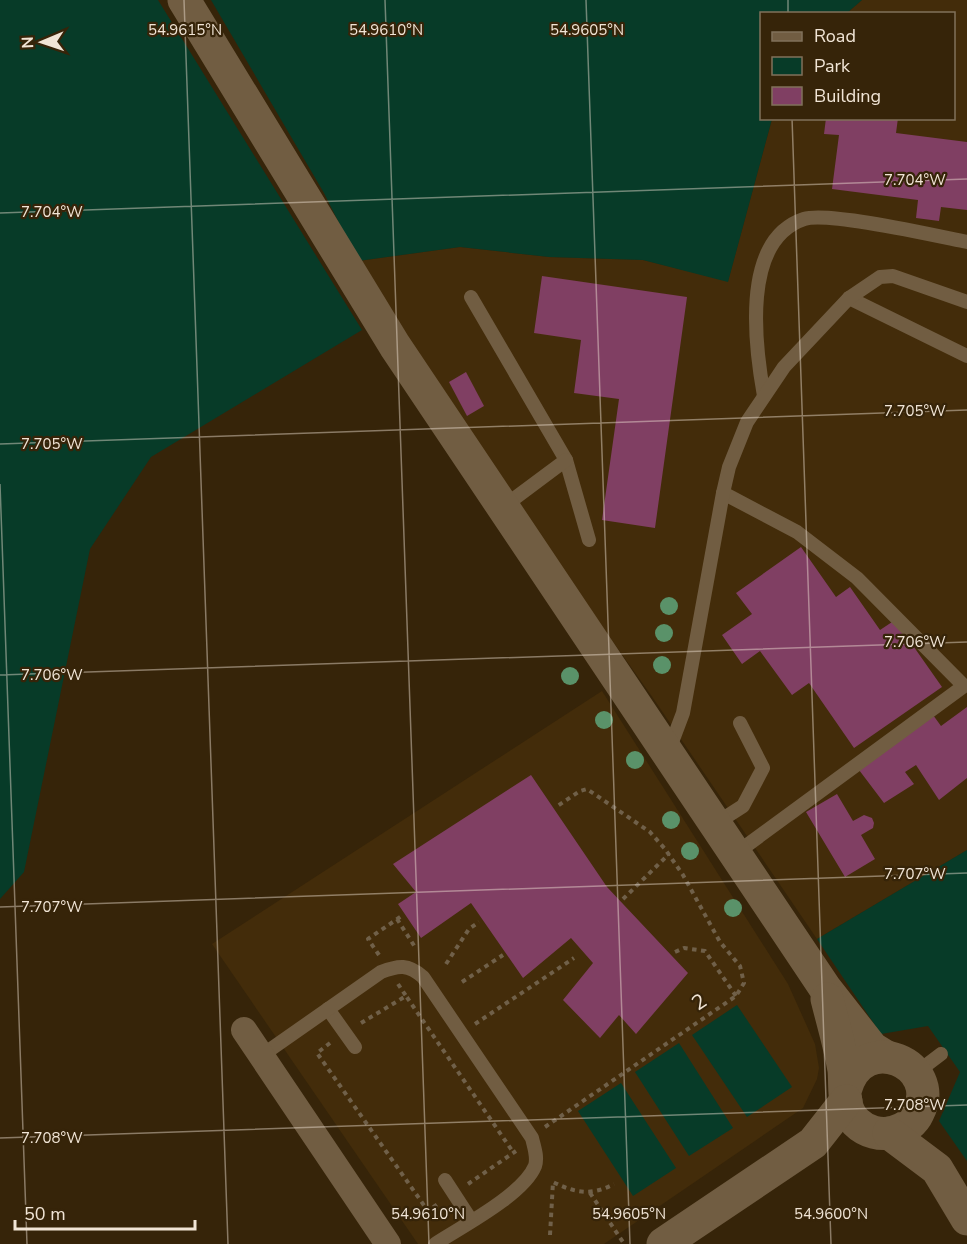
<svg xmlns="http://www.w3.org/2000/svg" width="967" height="1244" font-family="'Nunito Sans',sans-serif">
<rect width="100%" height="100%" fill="#362409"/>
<g fill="#432c0a">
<polygon points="862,0 967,0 967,850 817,939 653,698 527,521 358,261 460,247 549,257 643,260 728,281 772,119 954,118 954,14 847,13"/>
<polygon points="602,691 788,984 815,1044 819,1068 817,1079 803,1108 604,1244 418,1244 212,944"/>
</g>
<g fill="#073b28">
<polygon points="0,0 158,0 362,330 151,457 90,549 24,872 0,899"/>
<polygon points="211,0 862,0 847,13 762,14 762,118 772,119 728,282 643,260 549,257 460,247 358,261 324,193"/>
<polygon points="967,850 967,1161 939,1121 960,1072 928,1026 881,1034 817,939"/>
<polygon points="737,1005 792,1087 747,1117 692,1035"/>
<polygon points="679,1043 733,1128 689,1156 635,1072"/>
<polygon points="621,1083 676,1168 633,1196 578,1111"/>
</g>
<g fill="#803f63">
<polygon points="826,118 898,118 896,133 967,142 967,210 941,207 939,221 916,218 918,200 832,189 839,135 824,134"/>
<polygon points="542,276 687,297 655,528 602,520 619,399 574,393 581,340 534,333"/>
<polygon points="466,372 484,406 467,416 449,382"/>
<polygon points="801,547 836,597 850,587 880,630 895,620 942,687 854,748 809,683 792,695 760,651 742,664 722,635 752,614 736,593"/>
<polygon points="967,707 967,778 939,800 916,765 905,772 914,784 884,803 856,766 933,715 941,726"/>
<polygon points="531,775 607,887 688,973 636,1034 619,1015 600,1038 563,1000 593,963 571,938 523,978 471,903 421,938 398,904 416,892 393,864"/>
<polygon points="837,794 853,821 864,815 872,818 874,823 873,828 861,835 875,859 845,877 806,812"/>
</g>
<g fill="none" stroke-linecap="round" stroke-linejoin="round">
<g stroke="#706049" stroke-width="4" stroke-dasharray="4.5 4.5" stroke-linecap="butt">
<polyline points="623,899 669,854"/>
<polyline points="397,919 415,947"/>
<polyline points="675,952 684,948 705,951 736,996"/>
<polyline points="379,955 368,939 403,915"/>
<polyline points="446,964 469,929 479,922"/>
<polyline points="462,982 503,955"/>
<polyline points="398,984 406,996"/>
<polyline points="361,1023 406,996 513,1152"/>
<polyline points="475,1024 574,958"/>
<polyline points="330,1043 317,1053 428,1211 439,1203"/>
<polyline points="545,1127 736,996 744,983 740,966 720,942 683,875 665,849 650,832 587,789 580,791 556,807"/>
<polyline points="468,1184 516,1151"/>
<polyline points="590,1193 623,1242"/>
<path d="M 550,1235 L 553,1182 C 575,1193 592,1196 614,1184"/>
</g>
<g stroke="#715d42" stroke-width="14">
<polyline points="471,297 566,460 589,540"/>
<polyline points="849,298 967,356"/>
<path d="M 764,396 C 755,346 741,240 804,219 C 828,211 937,236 967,242"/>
<polyline points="723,493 797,532 857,578 964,686 735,854"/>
<polyline points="503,507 566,460"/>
<polyline points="669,750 683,713 723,493 729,467 747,422 784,367 849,298 880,277 893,276 967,302"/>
<polyline points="715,824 743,806 763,768 740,723"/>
<polyline points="328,1009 355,1047"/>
<path d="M 261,1056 L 381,972 C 399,965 408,964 423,977 L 532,1138 C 534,1147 538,1157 535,1166 C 523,1195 461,1227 435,1244"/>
<polyline points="916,1073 941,1054"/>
<polyline points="445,1180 471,1220"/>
</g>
<polyline stroke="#715d42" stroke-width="26" points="244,1030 388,1244"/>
<g stroke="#715d42" stroke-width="33">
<polyline points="184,0 395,346 825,988 872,1048 885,1056"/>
<path d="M 827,999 C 833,1023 840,1046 844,1070 C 845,1081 844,1092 846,1102 C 847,1109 851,1117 856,1122 C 866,1132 881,1136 894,1132 C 905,1129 914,1122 918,1113 C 943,1064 863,1029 846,1088"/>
<polyline points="889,1133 937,1169 967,1219"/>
<polyline points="663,1244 813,1143 846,1101"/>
</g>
</g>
<g fill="#5a9269">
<circle cx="669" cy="606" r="9"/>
<circle cx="664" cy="633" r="9"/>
<circle cx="662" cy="665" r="9"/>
<circle cx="570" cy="676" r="9"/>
<circle cx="604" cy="720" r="9"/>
<circle cx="635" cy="760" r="9"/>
<circle cx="671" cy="820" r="9"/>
<circle cx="690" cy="851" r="9"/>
<circle cx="733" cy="908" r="9"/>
</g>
<path fill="none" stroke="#f1e5d6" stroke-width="1.5" stroke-opacity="0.45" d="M 184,0 L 228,1244M 385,0 L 429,1244M 586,0 L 630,1244M 788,0 L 788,14M 792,118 L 831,1244M 0,213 L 967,179M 0,444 L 967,410M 0,484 L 27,1244M 0,675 L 967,642M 0,907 L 967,873M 0,1138 L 967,1105"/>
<g text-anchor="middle" stroke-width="4.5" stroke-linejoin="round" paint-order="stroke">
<g font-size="21" fill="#f1e5d6" stroke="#362409">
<text transform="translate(699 1002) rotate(-34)" y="7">2</text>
</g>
</g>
<g font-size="15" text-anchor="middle" fill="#f1e5d6" stroke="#362409" stroke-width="4.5" stroke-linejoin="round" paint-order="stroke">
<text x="185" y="35">54.9615°N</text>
<text x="386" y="35">54.9610°N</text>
<text x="587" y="35">54.9605°N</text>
<text x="915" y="185">7.704°W</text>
<text x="52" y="217">7.704°W</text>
<text x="915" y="416">7.705°W</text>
<text x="52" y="449">7.705°W</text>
<text x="915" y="647">7.706°W</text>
<text x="52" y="680">7.706°W</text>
<text x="915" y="879">7.707°W</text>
<text x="52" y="912">7.707°W</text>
<text x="915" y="1110">7.708°W</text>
<text x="52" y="1143">7.708°W</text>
<text x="428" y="1219">54.9610°N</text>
<text x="629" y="1219">54.9605°N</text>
<text x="831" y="1219">54.9600°N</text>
</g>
<rect x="760" y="12" width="195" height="108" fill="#362409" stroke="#81715b" stroke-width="1.5"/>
<rect x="772" y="32" width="30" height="9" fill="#715d42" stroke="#81715b" stroke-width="1.5"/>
<text x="814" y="42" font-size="18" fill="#f1e5d6">Road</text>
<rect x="772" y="57" width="30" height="18" fill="#073b28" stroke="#81715b" stroke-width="1.5"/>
<text x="814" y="72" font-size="18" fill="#f1e5d6">Park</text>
<rect x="772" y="87" width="30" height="18" fill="#803f63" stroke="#81715b" stroke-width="1.5"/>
<text x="814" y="102" font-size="18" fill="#f1e5d6">Building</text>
<g transform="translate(42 42) rotate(268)" stroke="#362409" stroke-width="4.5" paint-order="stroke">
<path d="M0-4.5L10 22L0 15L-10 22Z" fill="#f1e5d6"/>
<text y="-9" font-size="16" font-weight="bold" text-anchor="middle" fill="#f1e5d6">N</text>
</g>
<path d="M15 1220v9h180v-9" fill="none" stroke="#f1e5d6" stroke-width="3"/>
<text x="24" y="1220" font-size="18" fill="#f1e5d6" stroke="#362409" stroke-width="4.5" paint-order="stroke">50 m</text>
</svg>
